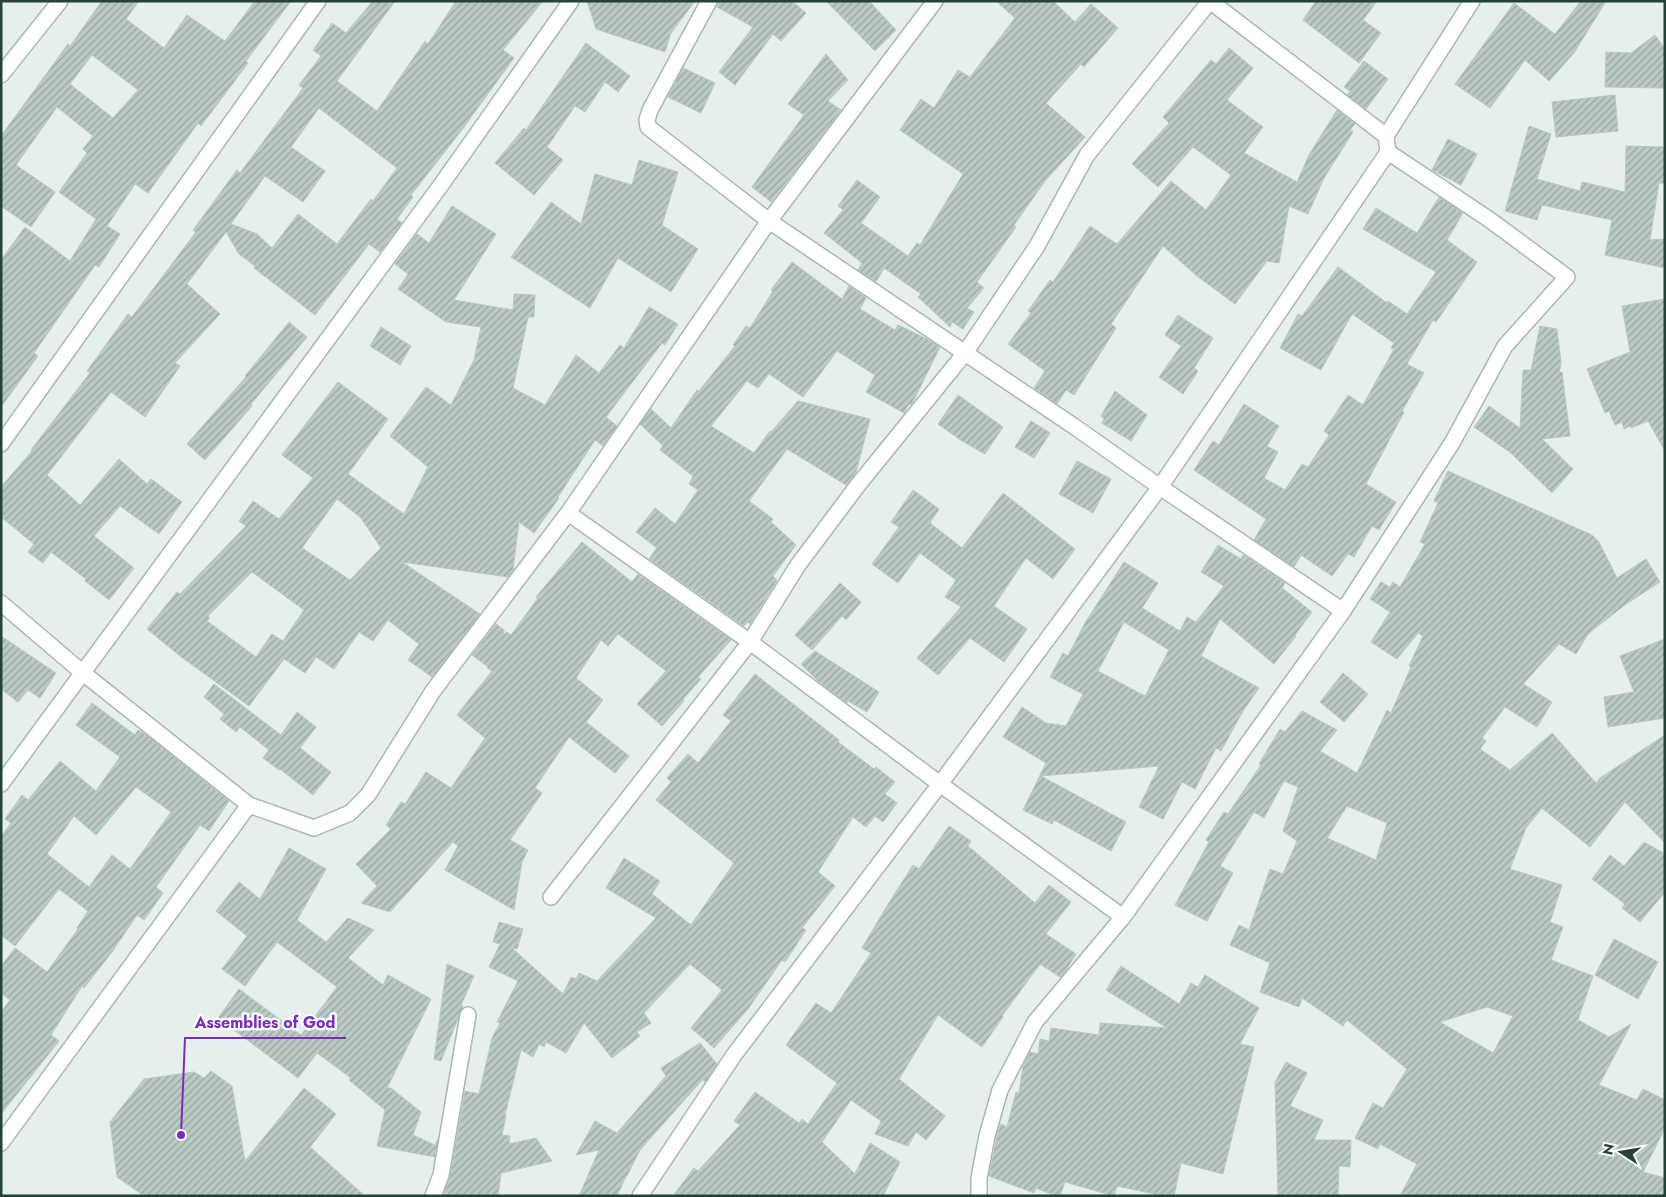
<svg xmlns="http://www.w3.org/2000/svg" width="1666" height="1197" font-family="Jost,sans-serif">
<defs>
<pattern id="building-hatch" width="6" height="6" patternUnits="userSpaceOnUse" patternTransform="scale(1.25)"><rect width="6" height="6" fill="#bbcac4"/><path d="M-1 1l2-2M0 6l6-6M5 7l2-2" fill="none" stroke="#98a6a0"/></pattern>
</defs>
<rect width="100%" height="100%" fill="#e6efeb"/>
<g fill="url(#building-hatch)" stroke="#b8c9c2" fill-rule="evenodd">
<path d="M 102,1 L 139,1 L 126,19 L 164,48 L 187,15 L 225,41 L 255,1 L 291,1 L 246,61 L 248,63 L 201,126 L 198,123 L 148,193 L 135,184 L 107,226 L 120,234 L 99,267 L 95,265 L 34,353 L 38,356 L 1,407 L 1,260 L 25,227 L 70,261 L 96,219 L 59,192 L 87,153 L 83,149 L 93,136 L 57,107 L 16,165 L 55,192 L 31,227 L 1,206 L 1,136 L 68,44 L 70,46 ZM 92,55 L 138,90 L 113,118 L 70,84 Z"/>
<path d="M 373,1 L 395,1 L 337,81 L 377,111 L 425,41 L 428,44 L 456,1 L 543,1 L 503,50 L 514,58 L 461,131 L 411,195 L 413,197 L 397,219 L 402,223 L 380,252 L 369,244 L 315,315 L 254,268 L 255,266 L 239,254 L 226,232 L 187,284 L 220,314 L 175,363 L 180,366 L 145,417 L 111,392 L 47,475 L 80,505 L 119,459 L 147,484 L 151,479 L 182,502 L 159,534 L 120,506 L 94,536 L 134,568 L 109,600 L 85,581 L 86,579 L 51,552 L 43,563 L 28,552 L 34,544 L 1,517 L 1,487 L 32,451 L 31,450 L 90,373 L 87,371 L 128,314 L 132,317 L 196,232 L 193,230 L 237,170 L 240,173 L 303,88 L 299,85 L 321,56 L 313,50 L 332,23 L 346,33 ZM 319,108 L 397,168 L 373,201 L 371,199 L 337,244 L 298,214 L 272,248 L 257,234 L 231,224 L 265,176 L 303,202 L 325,171 L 291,147 Z"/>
<polygon points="587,1 695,1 671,33 665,52 596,29"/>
<polygon points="718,1 792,1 806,13 781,41 773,34 735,85 719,72 753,27 717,7"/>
<polygon points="826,1 869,1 896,30 875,51"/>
<polygon points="996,1 1053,1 1075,22 1091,4 1118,28 1084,67 1081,64 1046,103 1085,137 1045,181 1014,225 1016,227 977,282 984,288 967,308 974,312 963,329 952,322 950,327 918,297 921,294 884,268 876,282 858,270 862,263 824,233 843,210 838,206 857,180 880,197 861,223 908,256 917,243 920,245 963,174 900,130 921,99 934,108 958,70 970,77 1015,18"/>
<polygon points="1316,1 1377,1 1363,20 1381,33 1359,63 1303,20"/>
<polygon points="1581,1 1606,1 1574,53 1549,81 1525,60 1490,108 1455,84 1514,3 1555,34"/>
<polygon points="1655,35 1665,49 1665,88 1605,87 1606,52 1631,53"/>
<polygon points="586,43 630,76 618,92 605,82 585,112 575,106 547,147 563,160 534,195 495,163 524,128 526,130"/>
<polygon points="1229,48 1253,68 1227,100 1263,127 1244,153 1297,182 1309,155 1337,110 1355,124 1350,130 1353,132 1324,178 1308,214 1289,206 1279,263 1267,261 1235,304 1197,276 1163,246 1111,324 1116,328 1074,395 1066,390 1057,404 1034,388 1045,371 1008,344 1031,313 1028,311 1050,280 1053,282 1090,226 1117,244 1171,181 1206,210 1231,175 1193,147 1158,187 1132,164 1169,123 1163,117 1211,60 1216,64"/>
<polygon points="826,54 848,80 828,101 841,110 771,202 752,187 804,115 788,104"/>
<polygon points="1364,61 1388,79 1366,109 1347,95 1350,91 1344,87"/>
<polygon points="683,68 715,83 701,113 668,97"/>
<polygon points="1615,95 1618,131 1556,137 1552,102"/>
<polygon points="1529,126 1551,134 1537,179 1580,191 1582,182 1625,192 1626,146 1665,147 1665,183 1659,183 1650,240 1665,239 1665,268 1605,255 1612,220 1542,205 1537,220 1505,211"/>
<polygon points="1448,139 1477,154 1461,185 1432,170"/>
<polygon points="639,160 678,172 662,225 698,249 671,292 618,258 590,308 511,257 551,202 581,224 595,174 632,185"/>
<polygon points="1439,197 1463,213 1447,240 1477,262 1436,322 1433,320 1407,364 1424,373 1402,411 1404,412 1366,484 1396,502 1379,530 1372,526 1354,557 1348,554 1332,576 1301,555 1294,567 1254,540 1266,519 1194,470 1213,441 1219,445 1244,404 1279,426 1267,446 1278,452 1264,478 1285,490 1302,464 1308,467 1329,435 1324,431 1348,395 1363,405 1394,349 1391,348 1394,343 1352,314 1321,370 1280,348 1298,314 1302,316 1338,267 1387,303 1388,301 1407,314 1436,272 1363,229 1376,208 1417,233"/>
<path d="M 452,206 L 496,234 L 454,300 L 513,310 L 514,294 L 535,295 L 534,317 L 528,317 L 513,388 L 545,405 L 576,355 L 599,373 L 620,345 L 624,348 L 649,307 L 678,324 L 665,345 L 662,343 L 606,417 L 617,426 L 603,446 L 595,440 L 558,497 L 559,498 L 534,533 L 519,522 L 513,570 L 508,577 L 402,562 L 480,614 L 432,677 L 408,660 L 419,644 L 388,620 L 373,641 L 359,632 L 334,669 L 316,657 L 305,673 L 284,659 L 249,706 L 180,656 L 147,629 L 177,592 L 180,594 L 246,526 L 239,521 L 253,501 L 279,519 L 313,478 L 282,455 L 338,382 L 388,419 L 348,474 L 404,514 L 428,467 L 390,436 L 426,387 L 451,405 L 474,360 L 481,327 L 446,322 L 398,289 L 408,274 L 395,264 L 417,234 L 429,243 ZM 337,499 L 361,518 L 381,548 L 350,580 L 302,548 ZM 252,572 L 304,610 L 283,641 L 272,634 L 256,657 L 207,621 L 210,618 L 208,616 Z"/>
<polygon points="792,262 842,299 849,286 866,298 860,309 895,330 898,325 929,340 940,347 914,400 911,405 909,404 904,413 866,392 875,375 837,351 803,397 769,374 758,388 747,381 711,426 754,453 770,431 771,432 798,401 870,419 856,472 846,485 787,449 749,501 773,519 771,522 796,545 773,576 777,580 750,624 748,622 744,626 649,559 657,548 636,532 655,508 675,524 698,490 689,484 693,476 660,450 663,446 640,424 651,409 671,428 697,390 699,391 735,346 733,345 746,326 750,328 773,291 771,290"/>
<polygon points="1665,299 1665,451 1648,421 1631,428 1630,426 1624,429 1622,422 1615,425 1609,411 1605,413 1587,369 1630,352 1622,306"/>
<polygon points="1178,315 1213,338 1194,368 1198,371 1183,394 1159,377 1181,346 1165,335"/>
<polygon points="289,322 307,337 251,404 252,406 205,460 187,444 246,377 245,376"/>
<polygon points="1540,326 1557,329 1561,363 1559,373 1562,372 1570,436 1542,439 1573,469 1552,493 1511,453 1474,427 1489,406 1520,428 1523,370 1531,370"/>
<polygon points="381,327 411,346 400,365 370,346"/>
<polygon points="1115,391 1147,415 1131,441 1102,423 1104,419 1101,416"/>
<polygon points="958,395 1003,427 985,454 962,441 938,424"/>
<polygon points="1031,421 1050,433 1034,458 1015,447"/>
<polygon points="1077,461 1111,479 1093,513 1059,494"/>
<path d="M 1448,471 L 1592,535 L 1599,542 L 1617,578 L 1646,559 L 1660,582 L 1626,604 L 1588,634 L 1576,654 L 1559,644 L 1523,684 L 1552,702 L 1537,727 L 1505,707 L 1482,738 L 1486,741 L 1480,749 L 1510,770 L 1552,733 L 1596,783 L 1600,778 L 1665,735 L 1665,843 L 1625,802 L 1590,847 L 1542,808 L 1526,828 L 1510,869 L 1562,885 L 1550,922 L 1563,927 L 1551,960 L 1593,976 L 1578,1020 L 1609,1037 L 1631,1024 L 1599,1085 L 1637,1100 L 1643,1089 L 1665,1100 L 1665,1128 L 1643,1172 L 1665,1178 L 1665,1196 L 1400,1196 L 1417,1164 L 1380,1144 L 1378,1149 L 1355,1138 L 1373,1103 L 1383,1108 L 1407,1069 L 1347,1020 L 1343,1026 L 1302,998 L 1299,1007 L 1260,992 L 1270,963 L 1230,945 L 1239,925 L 1249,930 L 1270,869 L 1283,874 L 1297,841 L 1283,831 L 1298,787 L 1284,781 L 1264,818 L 1254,812 L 1220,866 L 1233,873 L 1207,921 L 1175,905 L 1209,842 L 1206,840 L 1224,812 L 1228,814 L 1261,765 L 1259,764 L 1280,729 L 1285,732 L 1302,711 L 1337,730 L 1320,751 L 1357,773 L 1387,710 L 1391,713 L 1411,667 L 1409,666 L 1423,636 L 1418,633 L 1397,659 L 1371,642 L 1390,612 L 1370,599 L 1381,582 L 1390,587 L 1393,582 L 1400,587 L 1425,544 L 1420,542 L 1438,503 L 1434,501 ZM 1347,806 L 1387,823 L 1376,860 L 1327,838 ZM 1487,1007 L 1513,1016 L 1493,1053 L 1440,1022 Z"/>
<polygon points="913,490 939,509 930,523 962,548 1003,493 1075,549 1053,579 1026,558 994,606 1027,629 1004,662 970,638 938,675 917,658 961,607 945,597 956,580 920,553 898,583 872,564 899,527 891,522"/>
<polygon points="582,542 632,582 638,574 731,640 698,677 701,679 683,699 684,701 662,726 637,704 666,671 618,634 608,646 601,640 576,678 603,700 586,722 629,756 615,773 569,737 535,788 542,793 510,840 528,850 522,862 514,910 445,870 458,846 453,842 390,912 361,903 377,886 356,864 391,829 386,825 401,802 405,804 426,772 451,788 485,738 457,715 492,671 487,668 488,667 472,655 496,624 504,630 504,635 507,632 511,635 538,598 536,597"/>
<path d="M 1218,545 L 1241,559 L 1243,555 L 1245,556 L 1285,583 L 1282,588 L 1312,612 L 1295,635 L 1296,636 L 1274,664 L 1220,619 L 1201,656 L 1259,688 L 1243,711 L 1221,751 L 1216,748 L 1195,789 L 1182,782 L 1163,819 L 1139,807 L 1159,766 L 1041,776 L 1126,822 L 1111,851 L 1054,820 L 1052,824 L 1023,810 L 1046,763 L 1003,737 L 1022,707 L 1046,723 L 1066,726 L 1083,694 L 1050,677 L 1063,653 L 1068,656 L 1085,623 L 1124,562 L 1158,583 L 1142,608 L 1180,631 L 1187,617 L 1196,622 L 1224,586 L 1201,572 ZM 1124,622 L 1169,650 L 1145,696 L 1098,671 Z"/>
<polygon points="840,583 861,602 846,620 842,616 812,650 795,635"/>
<polygon points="1,636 56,673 40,698 28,690 18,702 1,689"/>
<polygon points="1665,639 1665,718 1608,727 1604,697 1634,692 1620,656"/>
<polygon points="815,651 879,692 867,712 848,701 847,703 818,681 801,664"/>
<polygon points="1343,673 1368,694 1344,722 1320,702"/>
<polygon points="755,674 839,740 838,742 874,769 876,767 895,782 885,794 897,803 883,822 875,816 866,827 853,817 818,872 835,886 802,928 806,930 785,962 782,960 748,1009 714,1048 691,1028 722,990 690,964 644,1013 651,1023 637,1032 640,1036 612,1058 584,1023 566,1053 546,1042 544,1047 539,1044 533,1057 521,1050 505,1115 506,1115 502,1135 510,1136 509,1144 536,1138 552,1161 501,1173 498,1196 443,1196 450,1177 465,1091 479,1094 492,1038 500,1023 497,1022 518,981 489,967 500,944 493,942 499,922 523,929 517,949 512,948 563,994 571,977 576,979 579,973 597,981 656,918 606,888 624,858 660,881 652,894 691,925 734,863 656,800 671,782 667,778 688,754 698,763 731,721 723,715"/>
<polygon points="214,684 281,735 297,712 316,727 300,748 331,772 313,795 280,769 279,770 263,758 269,750 240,727 236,732 220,719 224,714 204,697"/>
<path d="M 92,703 L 135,735 L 138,730 L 148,736 L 229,801 L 209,831 L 200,825 L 156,887 L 163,893 L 144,920 L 137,915 L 112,952 L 84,988 L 82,986 L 51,1035 L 59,1041 L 1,1114 L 1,1012 L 10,1000 L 1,993 L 1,966 L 15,948 L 47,972 L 78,929 L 77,928 L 88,911 L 59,889 L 15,946 L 1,935 L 1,837 L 11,823 L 5,819 L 22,795 L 28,800 L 60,761 L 96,791 L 120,757 L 76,725 ZM 136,787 L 171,812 L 130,869 L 112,855 L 89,887 L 47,854 L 74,816 L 96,835 Z"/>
<polygon points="949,826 971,841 968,846 1035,903 1049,885 1071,902 1046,934 1076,954 1063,975 1060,977 1040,964 1002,1016 1003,1017 982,1047 938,1015 899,1079 945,1116 926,1140 916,1132 908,1146 875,1134 881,1121 851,1100 822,1142 855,1174 870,1143 900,1162 883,1196 673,1196 694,1168 698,1171 740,1125 734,1121 755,1092 799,1123 802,1119 808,1124 837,1083 786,1045 816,1003 831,1013 871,953 862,948 887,906 913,865 919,869"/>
<polygon points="1644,842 1665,854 1665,892 1640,922 1622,908 1625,904 1592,879 1610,855 1624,866"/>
<polygon points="289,848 326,869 297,920 326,942 348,918 374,930 348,958 383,985 388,975 431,999 387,1088 391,1088 421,1112 413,1135 435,1145 438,1139 435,1157 377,1146 385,1110 349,1080 351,1078 317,1053 298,1078 218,1018 239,989 301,1035 337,987 277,942 245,986 222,969 247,936 216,911 239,882 260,899"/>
<polygon points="1614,939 1658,962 1638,999 1595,975"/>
<polygon points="447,964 474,976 461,1005 463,1006 441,1061 434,1059"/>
<polygon points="1121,966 1179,1004 1191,983 1198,987 1205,975 1259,1008 1240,1044 1254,1047 1223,1174 1181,1163 1174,1196 1164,1196 1117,1186 1114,1196 1065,1182 1060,1196 1056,1196 1036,1188 1034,1193 989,1176 998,1132 1001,1124 1007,1127 1016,1092 1019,1093 1023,1066 1030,1052 1038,1054 1040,1039 1049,1041 1051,1028 1099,1035 1100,1023 1167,1028 1106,990"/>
<polygon points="700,1043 717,1064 705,1082 703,1079 640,1150 627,1176 626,1176 617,1196 579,1196 599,1150 576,1155 595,1121 617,1133 666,1076 661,1068"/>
<polygon points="1286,1062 1307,1073 1290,1106 1323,1120 1314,1140 1351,1140 1350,1167 1339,1166 1338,1196 1278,1196 1275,1082"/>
<polygon points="211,1071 232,1086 245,1161 304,1088 336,1114 310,1147 365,1196 144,1196 117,1177 110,1122 144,1079 194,1072 204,1078"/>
</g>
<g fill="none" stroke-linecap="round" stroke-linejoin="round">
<defs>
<g id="street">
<polyline points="709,1 650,110 647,120 648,127 769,221 1075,427 1160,487 1343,611"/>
<polyline points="1210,1 1386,136"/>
<polyline points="1,75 60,1"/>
<polyline points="1,444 318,1"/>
<polyline points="568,513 750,642 940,784 1123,917"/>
<polyline points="1,603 83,673 249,805 314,828 350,813 368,795 433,691 568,513 769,221 935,1"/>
<polyline points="1,784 441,185 571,1"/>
<polyline points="551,897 750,642 798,565 858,485 965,353 1037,246 1087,155 1210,1"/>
<polyline points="1,1143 249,805"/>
<polyline points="433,1196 441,1175 468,1015"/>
<polyline points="640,1196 734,1055 940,784 1160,487 1388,152 1386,136 1472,1"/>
<polyline points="979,1196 979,1178 987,1136 1000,1090 1035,1022 1123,917 1343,611 1452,443 1505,346 1567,277 1490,220 1388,152"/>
</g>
</defs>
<use href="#street" stroke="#a8b8b2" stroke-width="18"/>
<use href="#street" stroke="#fff" stroke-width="15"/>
</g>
<path fill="none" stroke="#7b2cbf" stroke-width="2" d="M181 1135L185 1038H346"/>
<circle fill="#7b2cbf" stroke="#f7fbf9" stroke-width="2" cx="181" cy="1135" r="5"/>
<g font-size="16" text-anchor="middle" font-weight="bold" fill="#7b2cbf" stroke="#f7fbf9" stroke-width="5" stroke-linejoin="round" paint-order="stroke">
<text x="265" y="1028">Assemblies of God</text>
</g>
<rect width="1666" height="1197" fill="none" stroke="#24423a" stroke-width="5"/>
<g transform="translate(1621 1152) rotate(282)" stroke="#f7fbf9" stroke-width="4" paint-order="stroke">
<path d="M0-4L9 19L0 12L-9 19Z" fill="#24423a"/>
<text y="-8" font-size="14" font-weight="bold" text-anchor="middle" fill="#24423a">N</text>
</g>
</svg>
